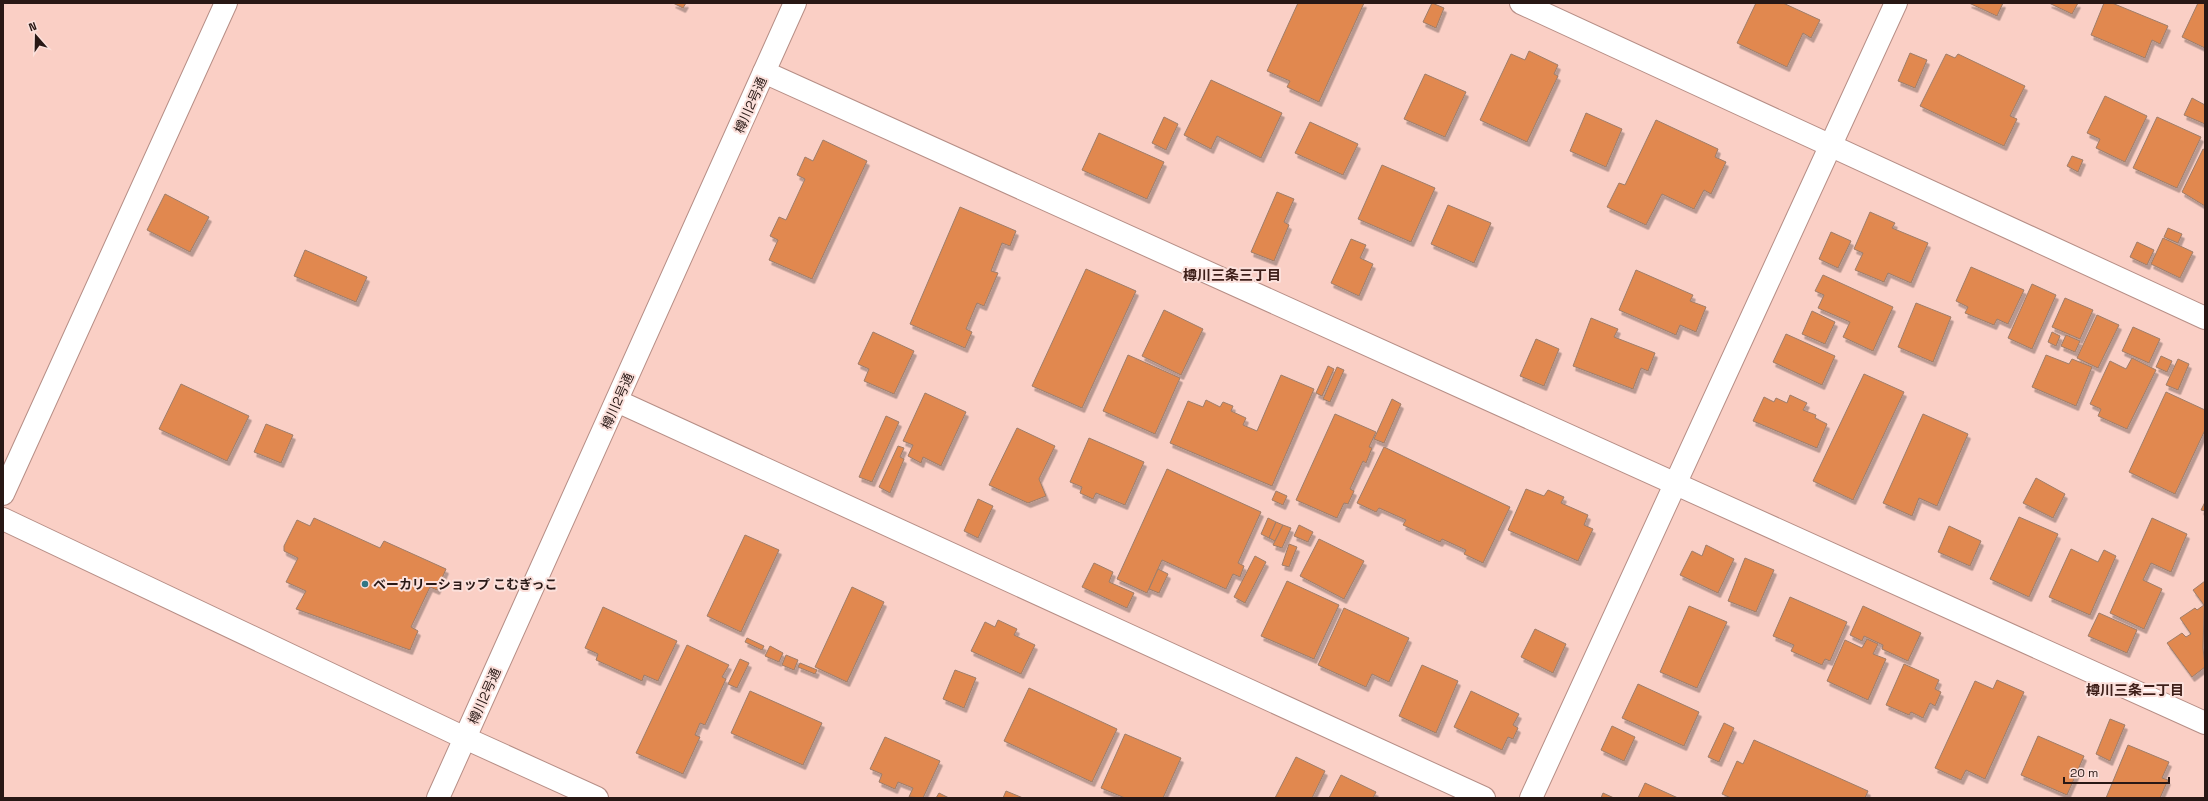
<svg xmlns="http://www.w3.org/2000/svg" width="2208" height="801" font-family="'Space Grotesk','Noto Sans JP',sans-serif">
<defs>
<filter id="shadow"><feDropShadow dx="2.5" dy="4.5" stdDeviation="0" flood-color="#0004"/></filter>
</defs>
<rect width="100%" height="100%" fill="#facfc5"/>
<g fill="#e1884f" stroke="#9e7d69" filter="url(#shadow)">
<polygon points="673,3 686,3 683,8"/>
<polygon points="1298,3 1364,3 1319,102 1287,87 1290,81 1267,71"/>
<polygon points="1432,3 1444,8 1436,28 1423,22"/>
<polygon points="1756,3 1783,3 1820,20 1811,38 1803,33 1787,67 1737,43"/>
<polygon points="1969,3 2003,3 1997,16"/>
<polygon points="2049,3 2078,3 2072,14"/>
<polygon points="2104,3 2112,3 2168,26 2160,44 2152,40 2145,58 2091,35"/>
<polygon points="2198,3 2205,3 2205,48 2182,37"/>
<polygon points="1529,51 1558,65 1554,74 1558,76 1527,142 1480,120 1511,54 1525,60"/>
<polygon points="1910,53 1927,60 1915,88 1898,81"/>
<polygon points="1946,54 1955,58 1958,54 2025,86 2010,116 2017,119 2004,146 1920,106"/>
<polygon points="1425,74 1466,92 1445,137 1404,119"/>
<polygon points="1211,80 1282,113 1261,158 1217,136 1211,149 1184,135"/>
<polygon points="2105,96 2147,116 2125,162 2096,148 2100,139 2087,133"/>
<polygon points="2192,98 2205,105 2205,124 2184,115"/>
<polygon points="1586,113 1622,129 1606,167 1570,151"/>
<polygon points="1164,117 1178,124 1166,150 1152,143"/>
<polygon points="2157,117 2201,137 2177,188 2133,168"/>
<polygon points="1656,120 1718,149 1715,157 1726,162 1711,194 1704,190 1694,209 1662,194 1646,225 1607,207 1619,183 1625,185"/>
<polygon points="1310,122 1358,144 1343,175 1295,153"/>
<polygon points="1099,133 1164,162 1147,199 1082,170"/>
<polygon points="823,140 867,161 812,279 769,260 778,240 770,236 779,217 786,220 805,179 797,175 805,157 813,161"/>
<polygon points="2203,149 2205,150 2205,206 2182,192"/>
<polygon points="2072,156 2083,160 2078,172 2067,166"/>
<polygon points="1382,165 1435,188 1411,242 1358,219"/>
<polygon points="1277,192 1294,199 1284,222 1289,225 1274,261 1251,252"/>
<polygon points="165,194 209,217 190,252 147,230"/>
<polygon points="1448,205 1491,223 1474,263 1431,244"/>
<polygon points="960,207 1016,231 1010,246 1002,243 991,271 998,273 984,306 977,303 966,329 972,332 965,348 910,324"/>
<polygon points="1870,212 1895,223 1892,228 1928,243 1911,283 1888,273 1884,282 1855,270 1863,253 1854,249"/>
<polygon points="2168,228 2182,234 2178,243 2164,237"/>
<polygon points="1831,232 1851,241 1838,268 1819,259"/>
<polygon points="2163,238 2193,252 2180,278 2151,264"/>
<polygon points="1351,239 1366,245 1360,258 1373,264 1359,296 1331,283"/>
<polygon points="2137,242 2154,250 2147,265 2130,257"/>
<polygon points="305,250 367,277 356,302 294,276"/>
<polygon points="1971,267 2024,290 2008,324 1997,319 1994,325 1965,313 1968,307 1956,301"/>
<polygon points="1086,269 1136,291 1082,408 1032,386"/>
<polygon points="1636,270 1693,295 1690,301 1706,307 1696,332 1680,325 1676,335 1619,310"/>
<polygon points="1823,275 1893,307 1873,351 1843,337 1850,322 1818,308 1824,295 1815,291"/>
<polygon points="2032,284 2056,295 2032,349 2008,338"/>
<polygon points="2065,298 2093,310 2080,339 2052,327"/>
<polygon points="1916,303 1951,317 1933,362 1898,347"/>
<polygon points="1164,310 1203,329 1181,375 1142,356"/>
<polygon points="1812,311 1835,322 1825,344 1802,334"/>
<polygon points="2097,315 2119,325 2098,368 2077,358"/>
<polygon points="1591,318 1618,329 1614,337 1655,353 1648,371 1641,368 1633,389 1573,366"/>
<polygon points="2133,327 2160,339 2149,363 2122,351"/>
<polygon points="873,332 914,351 894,394 864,381 869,369 858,364"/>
<polygon points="2052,332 2060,336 2056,346 2048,342"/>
<polygon points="1786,334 1835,356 1822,385 1773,362"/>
<polygon points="2066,335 2080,341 2075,352 2061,346"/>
<polygon points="1536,339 1559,349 1544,386 1520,376"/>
<polygon points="1128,355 1180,378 1155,434 1103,411"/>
<polygon points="2046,355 2069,364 2072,359 2092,367 2076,406 2032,387"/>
<polygon points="2161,356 2172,361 2167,372 2156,367"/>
<polygon points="2132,358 2156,370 2127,429 2098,416 2101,409 2090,404 2110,361 2126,369"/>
<polygon points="2178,359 2189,364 2178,390 2166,385"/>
<polygon points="1328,366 1334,369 1322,396 1316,393"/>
<polygon points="1337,367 1344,370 1330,402 1323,399"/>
<polygon points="1864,374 1904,392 1853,500 1813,481"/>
<polygon points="1281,375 1314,389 1272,486 1170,443 1188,401 1203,407 1206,400 1220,407 1223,402 1233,406 1231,411 1246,418 1243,425 1257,431"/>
<polygon points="181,384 249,416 227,461 159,429"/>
<polygon points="2166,392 2205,410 2205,430 2175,494 2129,472"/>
<polygon points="925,393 966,412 941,466 923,457 921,463 908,456 913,445 903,441"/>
<polygon points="1790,395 1807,403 1803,410 1816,415 1815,418 1827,424 1817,448 1753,421 1764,397 1774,402 1776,398 1787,403"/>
<polygon points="1392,399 1401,404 1384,443 1374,439"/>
<polygon points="1335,414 1376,432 1369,447 1372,448 1366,463 1363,461 1350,489 1354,491 1348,504 1344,503 1337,518 1296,500"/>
<polygon points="1923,414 1968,434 1937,506 1919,498 1912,516 1883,503"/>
<polygon points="886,416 899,422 872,482 859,477"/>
<polygon points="266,424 293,435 281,463 254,452"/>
<polygon points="1017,428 1055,446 1039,479 1046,496 1028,503 989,485"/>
<polygon points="1089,438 1144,462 1125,505 1096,493 1093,499 1080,493 1082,487 1070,482"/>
<polygon points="898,446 904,448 900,457 904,459 890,493 879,487"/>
<polygon points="1384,447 1510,507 1483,563 1464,554 1466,550 1442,539 1440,542 1403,525 1406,520 1379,508 1376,512 1357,503"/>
<polygon points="1167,469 1261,512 1238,563 1244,566 1240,577 1233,574 1226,589 1162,560 1147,593 1117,579"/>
<polygon points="2036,478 2065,494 2053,518 2023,503"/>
<polygon points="1526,489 1544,496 1548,490 1564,497 1561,503 1588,515 1584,525 1593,529 1578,561 1508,530"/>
<polygon points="1276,491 1287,496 1283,505 1272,500"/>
<polygon points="978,499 993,506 978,538 964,531"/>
<polygon points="2205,502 2205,511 2201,510"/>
<polygon points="2019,517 2058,534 2029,597 1990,579"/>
<polygon points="314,518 380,548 384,541 446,569 437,590 430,587 411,627 418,631 410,650 296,609 306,591 286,582 298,558 284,551 284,546 297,520 310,526"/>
<polygon points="1268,518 1276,522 1269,538 1261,534"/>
<polygon points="2152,518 2187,534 2171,572 2151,563 2143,580 2162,589 2144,629 2110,613"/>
<polygon points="1276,522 1283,525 1275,541 1269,538"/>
<polygon points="1283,525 1291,528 1282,548 1273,545"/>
<polygon points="1299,525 1313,532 1308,542 1294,536"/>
<polygon points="1949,526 1981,541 1970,566 1938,552"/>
<polygon points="745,535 779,550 741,632 707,616"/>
<polygon points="1319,539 1364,561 1344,599 1300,576"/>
<polygon points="1289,544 1297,547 1289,567 1282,565"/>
<polygon points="1706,545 1734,559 1718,593 1680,575 1692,551 1702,556"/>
<polygon points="2071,549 2098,562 2104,550 2116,556 2090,615 2049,597"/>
<polygon points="1255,556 1266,562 1245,603 1234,597"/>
<polygon points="1745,558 1774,570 1756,612 1728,601"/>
<polygon points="1094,563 1113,572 1109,582 1134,593 1127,608 1082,587"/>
<polygon points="1158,569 1168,574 1159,593 1149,589"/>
<polygon points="1287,581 1339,605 1314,659 1261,636"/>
<polygon points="2205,581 2203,648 2205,667 2192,677 2167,643 2182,633 2186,637 2191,634 2180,618 2195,608 2197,610 2204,605 2193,590"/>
<polygon points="852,587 884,602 847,682 815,667"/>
<polygon points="1790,597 1847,622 1830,661 1825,659 1822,665 1791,651 1794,645 1773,636"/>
<polygon points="1689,606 1727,622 1697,688 1660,672"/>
<polygon points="1863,606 1921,633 1908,661 1882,649 1883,645 1864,636 1862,641 1850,635"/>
<polygon points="603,607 677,641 658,681 644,675 642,681 596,660 598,654 585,648"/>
<polygon points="1344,608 1409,638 1389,682 1372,674 1366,687 1318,665"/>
<polygon points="2099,613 2137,630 2127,653 2088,636"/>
<polygon points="998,620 1017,629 1014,635 1035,645 1021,674 971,651 985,622 995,627"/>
<polygon points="1535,629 1566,644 1553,673 1521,657"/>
<polygon points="747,638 764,646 762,650 745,642"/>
<polygon points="1867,639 1878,644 1873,654 1886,659 1868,700 1827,681 1845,640 1862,648"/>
<polygon points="687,645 729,665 722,677 726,679 705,725 700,723 695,735 700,737 683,774 636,753"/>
<polygon points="770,646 783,653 779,662 765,656"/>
<polygon points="786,655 798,660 794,670 782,665"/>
<polygon points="740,659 749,663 737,688 728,684"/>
<polygon points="800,663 817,670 815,674 798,667"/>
<polygon points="1904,664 1939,680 1935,689 1941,692 1935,706 1930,703 1923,718 1911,712 1909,715 1886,705"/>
<polygon points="1422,665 1458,681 1436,733 1399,716"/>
<polygon points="955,670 976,678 964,708 943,699"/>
<polygon points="1997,680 2024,692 1985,779 1966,770 1961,780 1935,768 1975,681 1993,689"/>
<polygon points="1638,684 1699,712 1684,746 1622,718"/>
<polygon points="1029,688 1117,729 1092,782 1004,741"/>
<polygon points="750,691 822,723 803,765 731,733"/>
<polygon points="1471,691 1519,714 1513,725 1518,728 1513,739 1508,737 1502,750 1454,727"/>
<polygon points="2110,719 2125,725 2110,761 2096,754"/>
<polygon points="1724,723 1734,728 1719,762 1708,757"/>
<polygon points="1612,726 1635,737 1624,761 1601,750"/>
<polygon points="1125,734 1181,758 1163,798 1125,798 1101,788"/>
<polygon points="2038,736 2084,756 2067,795 2021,775"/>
<polygon points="885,737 940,761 923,798 909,797 913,788 898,782 895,789 879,782 882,774 870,769"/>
<polygon points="1754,740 1868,791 1865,798 1731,798 1722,794 1737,761 1743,764"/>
<polygon points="2128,745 2169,762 2162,778 2168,780 2160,798 2106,798"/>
<polygon points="1296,757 1325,771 1312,798 1275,798"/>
<polygon points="1341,775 1376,792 1373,798 1329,798"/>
<polygon points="1645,783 1678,798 1638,798"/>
<polygon points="1006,791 1023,798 1003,798"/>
<polygon points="939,793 949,798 936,798"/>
<polygon points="1603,793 1614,798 1601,798"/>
</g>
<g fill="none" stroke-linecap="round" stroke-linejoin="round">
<defs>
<g id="street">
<polyline points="1521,3 2205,318"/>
<polyline points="764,72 2205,723"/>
<polyline points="617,401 1484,798"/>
<polyline points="3,494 226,3"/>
<polyline points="3,519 465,738 597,798"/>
<polyline points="1531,798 1896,3"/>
</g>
<polyline id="secondary" points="438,798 795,3"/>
</defs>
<use href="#street" stroke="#b68e86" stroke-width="24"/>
<use href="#secondary" stroke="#b68e86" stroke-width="24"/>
<use href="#street" stroke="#fff" stroke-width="22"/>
<use href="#secondary" stroke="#fff" stroke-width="22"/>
</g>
<circle fill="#327785" stroke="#fbe0db" stroke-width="1.5" cx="365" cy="584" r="4"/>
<g text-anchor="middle" stroke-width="4" stroke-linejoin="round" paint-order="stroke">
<g font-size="13" fill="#281815" stroke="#fbe0db">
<text transform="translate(750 105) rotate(-66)" y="5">樽川2号通</text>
<text transform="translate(617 401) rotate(-66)" y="5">樽川2号通</text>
<text transform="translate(484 696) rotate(-66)" y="5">樽川2号通</text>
</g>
<g font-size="13" font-weight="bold" fill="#281815" stroke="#fbe0db" text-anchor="start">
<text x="373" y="589">ベーカリーショップ こむぎっこ</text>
</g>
<g font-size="14" font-weight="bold" fill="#3e1f19" stroke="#fbe0db">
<text x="1232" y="280">樽川三条三丁目</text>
<text x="2135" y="695">樽川三条二丁目</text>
</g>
</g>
<rect width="2208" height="801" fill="none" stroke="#281815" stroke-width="8"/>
<g transform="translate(36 36) rotate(340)" stroke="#fbe0db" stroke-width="3" paint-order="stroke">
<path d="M0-3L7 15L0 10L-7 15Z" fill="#281815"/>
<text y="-6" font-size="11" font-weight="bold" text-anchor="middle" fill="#281815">N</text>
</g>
<path d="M2064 777v6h105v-6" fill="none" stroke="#281815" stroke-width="2"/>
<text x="2070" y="777" font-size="12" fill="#281815" stroke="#fbe0db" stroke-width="3" paint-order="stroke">20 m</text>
</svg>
